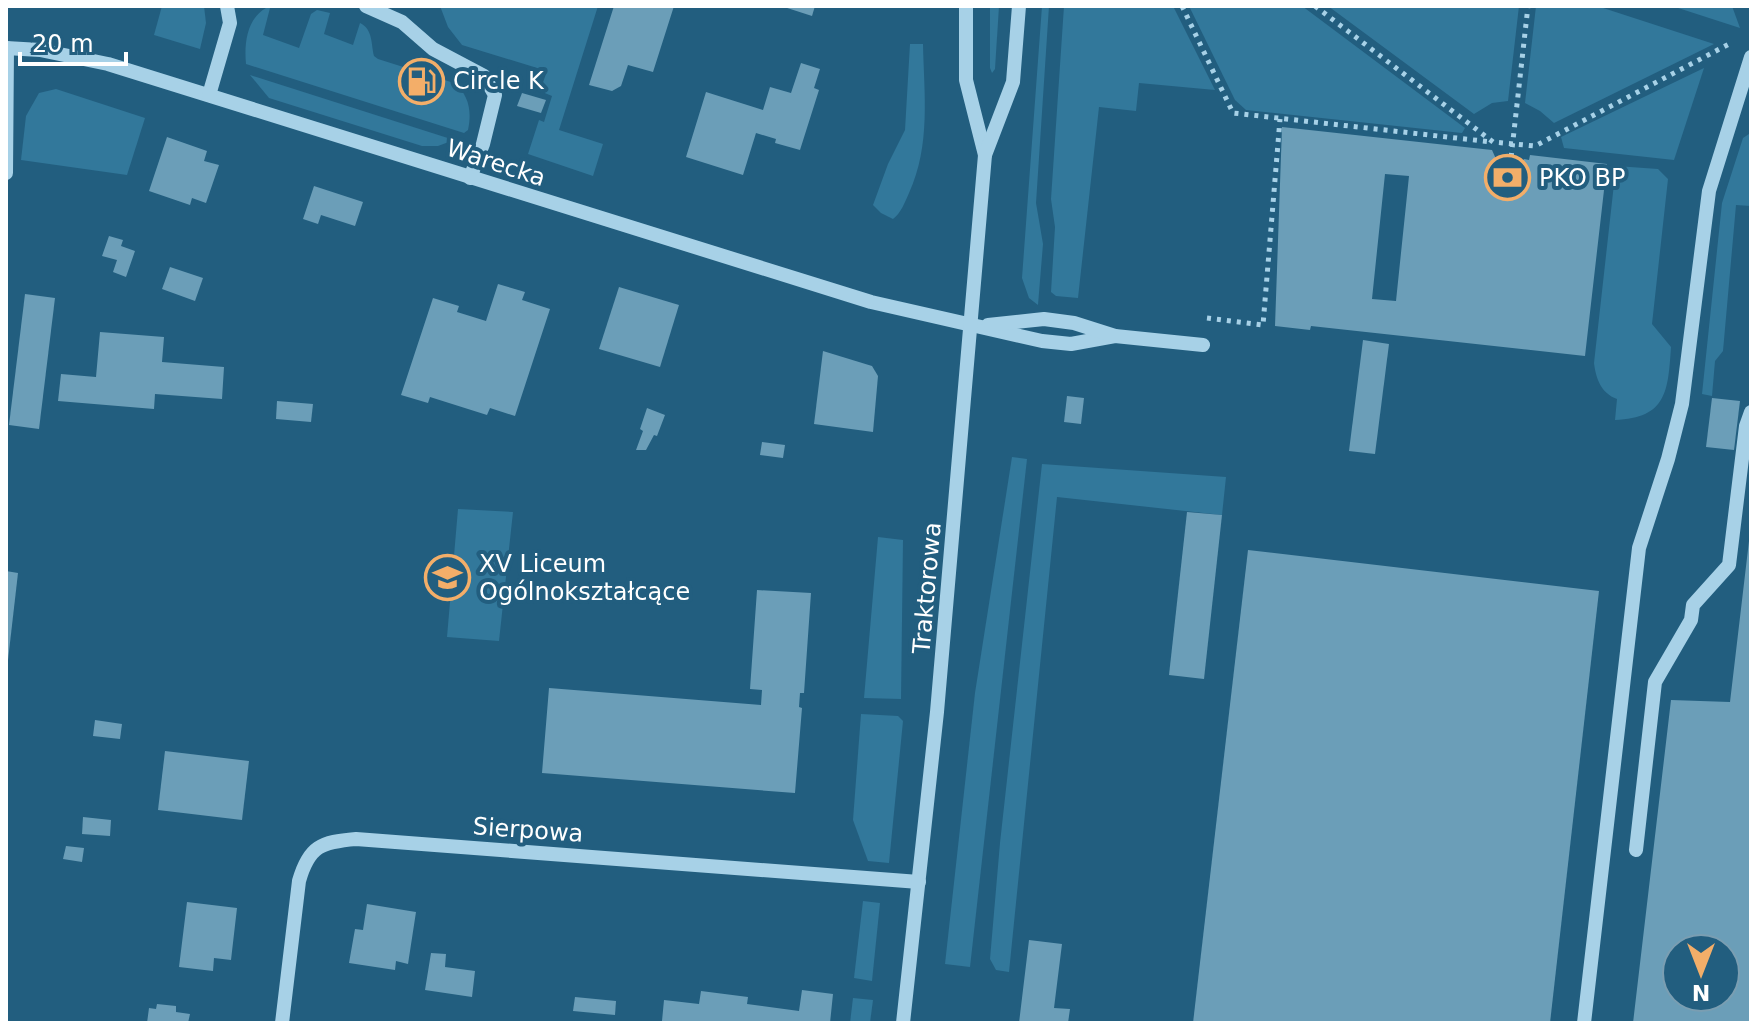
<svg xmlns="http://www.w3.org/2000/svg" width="1757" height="1029" font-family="'DejaVu Sans',sans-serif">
<rect width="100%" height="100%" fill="#225e7f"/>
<g fill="#32789b">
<polygon points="162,6 204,6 206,23 200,49 154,35"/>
<polygon points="440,6 598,6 559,130 603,144 593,176 528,154 539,120 544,122 552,96 540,91 547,71 462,45 448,27"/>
<polygon points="990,6 999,6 995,69 992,73 990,68"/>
<polygon points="1042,6 1049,6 1036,203 1043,244 1038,305 1029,298 1022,278"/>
<polygon points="1064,6 1173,6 1215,90 1139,83 1136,111 1099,107 1078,298 1056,296 1051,292 1055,227 1051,199"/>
<polygon points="1189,6 1302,6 1465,128 1462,133 1246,110 1235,100"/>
<polygon points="1328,6 1519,6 1508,101 1492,103 1474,114"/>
<polygon points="1536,6 1597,6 1714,44 1554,123 1540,111 1525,103"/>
<polygon points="1672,6 1732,6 1740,28"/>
<path d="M 266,8 L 270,8 L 263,35 L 299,48 L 311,14 L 317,10 L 330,13 L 324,34 L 353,45 L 360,23 C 373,29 371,44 374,56 L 378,59 L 454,83 C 469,95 472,111 468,130 L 464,133 L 246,64 C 244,43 247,19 266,8 Z"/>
<path d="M 910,44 L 923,44 C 924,94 931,145 909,193 C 905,202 901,213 893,219 L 881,213 L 873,205 L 888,164 L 905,130 Z"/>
<polygon points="1704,68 1674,160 1564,148 1561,137"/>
<polygon points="250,75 454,140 438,146 422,146 269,98"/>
<polygon points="56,89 145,118 127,175 21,160 26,116 39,93"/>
<polygon points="1749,134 1751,134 1751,206 1736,205 1723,351 1715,361 1712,396 1702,394 1722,203 1743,138"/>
<path d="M 1616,166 L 1658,169 L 1668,179 L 1652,324 L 1671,347 C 1668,391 1667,418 1615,420 L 1617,399 C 1601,393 1596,379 1594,363 Z"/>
<polygon points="1012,457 1027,459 970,967 945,964 975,693"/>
<polygon points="1042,464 1226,477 1222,515 1057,497 1009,972 996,970 990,959 1000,843"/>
<polygon points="458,509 513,512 499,641 447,637"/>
<polygon points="878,537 903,540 901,699 864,698"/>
<polygon points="861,714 898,716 903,721 889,863 868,861 853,820"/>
<polygon points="863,901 880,903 872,981 854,978"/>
<polygon points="853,998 873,1000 870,1023 850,1023"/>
</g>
<g fill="#6b9eb8" fill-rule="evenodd">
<polygon points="614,6 674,6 653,72 628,65 621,86 612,91 589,85"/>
<polygon points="781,6 815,6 812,16"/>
<polygon points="801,63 820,69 814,88 819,90 800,150 775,143 776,139 756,133 743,175 686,157 706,92 763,110 770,87 791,93"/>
<polygon points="522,93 546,100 541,113 517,106"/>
<path d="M 1282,127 L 1492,150 L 1496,159 L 1500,160 L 1500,165 L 1510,167 L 1519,167 L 1524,159 L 1529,160 L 1530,155 L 1607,164 L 1585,356 L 1311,326 L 1310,330 L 1275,326 ZM 1385,174 L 1409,176 L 1396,301 L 1372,299 Z"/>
<polygon points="167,137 207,151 204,161 219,165 206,203 192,198 190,205 149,191"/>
<polygon points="314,186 363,202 355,226 321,215 318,224 303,219"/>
<polygon points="109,236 123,240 121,246 135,251 126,277 113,272 117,260 102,256"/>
<polygon points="170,267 203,278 195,301 162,289"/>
<polygon points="498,284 525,292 522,300 550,309 515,416 490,408 487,415 430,397 428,403 401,395 433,298 459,306 457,312 486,321"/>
<polygon points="619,287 679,305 660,367 599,349"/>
<polygon points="25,294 55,298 39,429 9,425"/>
<polygon points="100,332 164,337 162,362 224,367 222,399 155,394 154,409 58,401 61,374 96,377"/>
<polygon points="1363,340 1389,344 1375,454 1349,451"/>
<polygon points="823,351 872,366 878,376 873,432 814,424"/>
<polygon points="1067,396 1084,398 1081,424 1064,422"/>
<polygon points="1712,398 1740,401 1734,450 1706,447"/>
<polygon points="277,401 313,404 311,422 276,419"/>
<polygon points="647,408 665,415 657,436 654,435 646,450 636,450 643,431 640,429"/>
<polygon points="762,442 785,445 783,458 760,455"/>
<polygon points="1187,512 1222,515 1204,679 1169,675"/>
<path d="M 1749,541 L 1751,1023 L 1633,1023 L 1671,700 L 1730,702 ZM 1677,949 L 1725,949 L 1725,997 L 1677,997 Z"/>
<polygon points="1248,550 1599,591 1550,1023 1193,1023"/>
<polygon points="6,571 18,573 8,660 6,660"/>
<polygon points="757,590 811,593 804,693 800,693 799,707 802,708 795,793 542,773 549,688 761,705 762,690 750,689"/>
<polygon points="95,720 122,724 120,739 93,736"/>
<polygon points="165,751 249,761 242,820 158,810"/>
<polygon points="83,817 111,820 110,836 82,834"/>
<polygon points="66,846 84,848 82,862 63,859"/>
<polygon points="187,902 237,908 231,960 214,958 213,971 179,967"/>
<polygon points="367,904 416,912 408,964 396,961 395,970 349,963 355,929 363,930"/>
<polygon points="1029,940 1062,944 1054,1008 1070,1009 1068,1023 1019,1023"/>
<polygon points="431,953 446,954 445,967 475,971 472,997 425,990"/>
<polygon points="802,990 833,994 830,1023 686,1023 662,1021 664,1000 699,1004 701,991 748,997 747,1004 799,1011"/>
<polygon points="575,997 616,1001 615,1015 573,1011"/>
<polygon points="157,1004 176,1006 176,1012 190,1014 188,1023 147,1023 149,1008 156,1009"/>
</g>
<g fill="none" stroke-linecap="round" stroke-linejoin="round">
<g stroke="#a7d1e7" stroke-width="5" stroke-dasharray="4 6" stroke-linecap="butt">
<polyline points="1182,6 1233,113 1492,142"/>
<polyline points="1315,6 1493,142 1535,146 1731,43"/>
<polyline points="1510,167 1528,6"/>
<polyline points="1207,318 1263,325 1280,119"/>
</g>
<g stroke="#a7d1e7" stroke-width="14">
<polyline points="366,6 402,22 433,49 484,76 495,95 483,144 470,178"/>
<polyline points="966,6 966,80 985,155"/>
<polyline points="6,48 40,50 108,64 871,302 1042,341 1071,344 1115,336"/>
<polyline points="209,95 230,23 227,6"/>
<polyline points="6,173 7,48"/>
<polyline points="988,325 1044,319 1074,323 1115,336 1203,345"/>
<polyline points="1636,850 1655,682 1691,620 1693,605 1729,565 1746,426 1751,412"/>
<path d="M 282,1023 L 299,881 C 309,846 321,842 356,839 L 919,882"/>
<polyline points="903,1023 937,712 985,155 1013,82 1019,6"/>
<polyline points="1584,1023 1639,548 1668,459 1682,404 1709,191 1751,57"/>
</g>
</g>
<defs>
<symbol id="fuel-ring" viewBox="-11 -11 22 22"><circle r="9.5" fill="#225e7f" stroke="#f3ae69" stroke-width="1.5"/><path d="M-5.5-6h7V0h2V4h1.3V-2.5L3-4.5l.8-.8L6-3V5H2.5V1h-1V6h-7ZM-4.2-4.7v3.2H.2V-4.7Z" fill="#f3ae69"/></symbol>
<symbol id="bank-ring" viewBox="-11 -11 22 22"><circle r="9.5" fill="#225e7f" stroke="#f3ae69" stroke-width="1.5"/><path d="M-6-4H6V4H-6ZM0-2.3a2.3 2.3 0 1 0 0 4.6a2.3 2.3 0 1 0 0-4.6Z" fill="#f3ae69"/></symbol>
<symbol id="school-ring" viewBox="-11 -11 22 22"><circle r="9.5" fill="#225e7f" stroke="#f3ae69" stroke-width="1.5"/><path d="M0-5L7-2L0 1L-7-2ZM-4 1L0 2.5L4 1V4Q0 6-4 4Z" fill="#f3ae69"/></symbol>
</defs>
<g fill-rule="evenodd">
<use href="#fuel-ring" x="396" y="56" width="51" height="51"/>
<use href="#bank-ring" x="1482" y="152" width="51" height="51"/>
<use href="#school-ring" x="422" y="552" width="51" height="51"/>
</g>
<g text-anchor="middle" stroke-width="8" stroke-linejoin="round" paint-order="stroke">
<g font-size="24" fill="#fff" stroke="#225e7f" text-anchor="start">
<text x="453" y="89">Circle K</text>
<text x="1539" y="186">PKO BP</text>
<text x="479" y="572">XV Liceum<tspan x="479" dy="28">Ogólnokształcące</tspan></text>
</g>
<g font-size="24" fill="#fff" stroke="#225e7f">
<text transform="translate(496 163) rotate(18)" y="8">Warecka</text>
<text transform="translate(927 588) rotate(-85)" y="8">Traktorowa</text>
<text transform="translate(528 830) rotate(4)" y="8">Sierpowa</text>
</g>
</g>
<rect width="1757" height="1029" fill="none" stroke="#ffffff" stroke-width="16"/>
<g transform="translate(1701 973) rotate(180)"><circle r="38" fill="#225e7f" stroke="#7a9eb2" stroke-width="2"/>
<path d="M0-6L14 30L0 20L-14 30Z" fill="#f3ae69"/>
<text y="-12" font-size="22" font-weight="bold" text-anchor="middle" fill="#ffffff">N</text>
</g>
<path d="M20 52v12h106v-12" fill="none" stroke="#ffffff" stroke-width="4"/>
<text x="32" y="52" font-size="24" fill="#ffffff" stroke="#225e7f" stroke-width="6" paint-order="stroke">20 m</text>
</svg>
